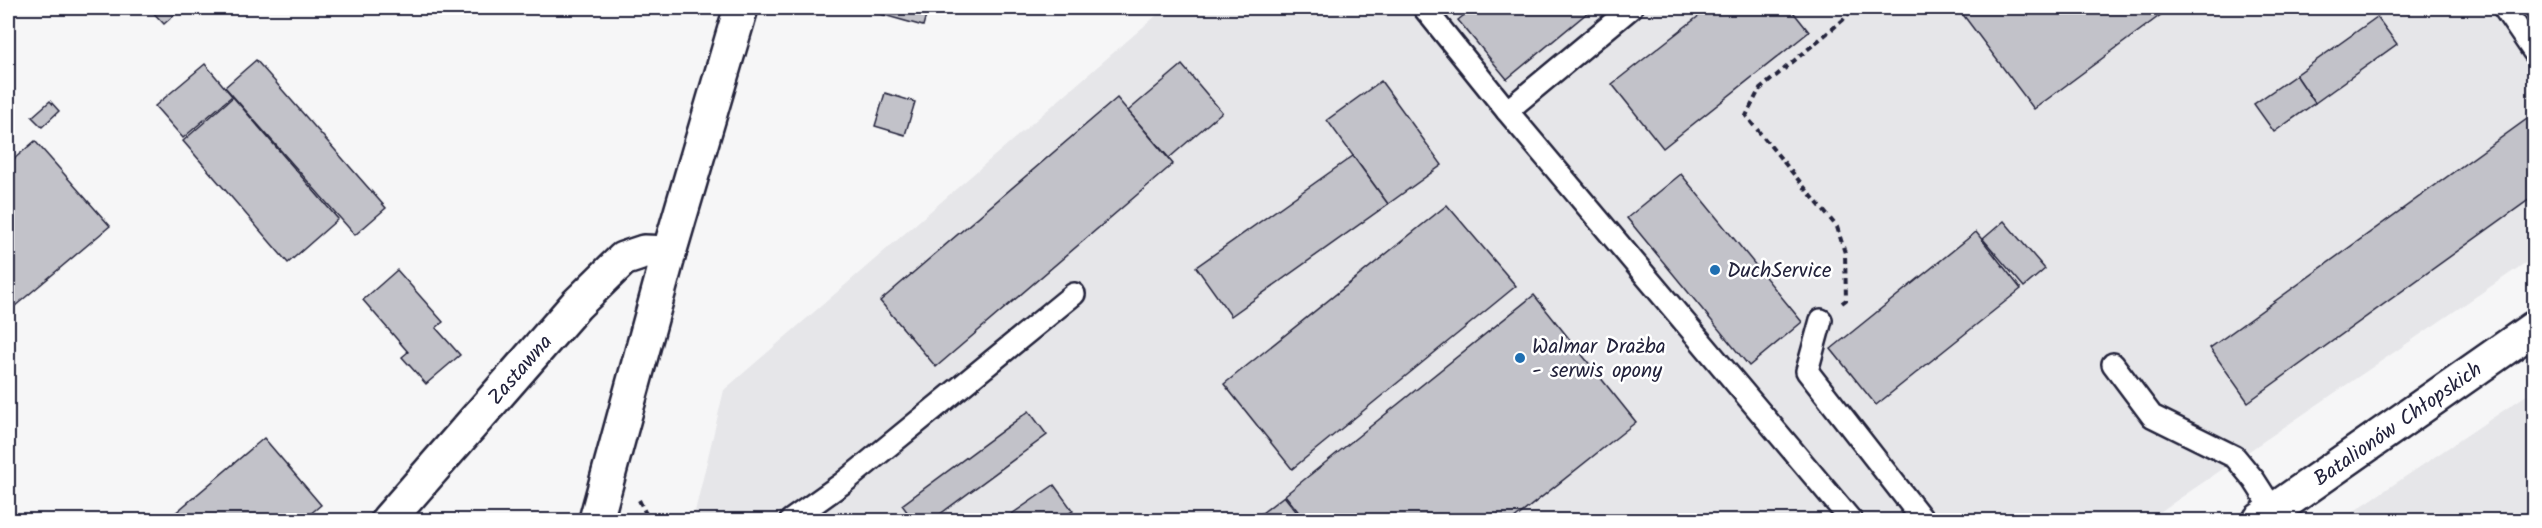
<svg xmlns="http://www.w3.org/2000/svg" width="2542" height="528" font-family="Kalam,sans-serif">
<rect width="100%" height="100%" fill="#f6f6f7"/>
<filter id="ink" filterUnits="userSpaceOnUse"><feTurbulence type="fractalNoise" baseFrequency=".0167" numOctaves="2"/><feDisplacementMap in="SourceGraphic" scale="12" xChannelSelector="R" yChannelSelector="G"/><feConvolveMatrix kernelMatrix="1 2 1 2 8 2 1 2 1" color-interpolation-filters="sRGB"/></filter>
<g filter="url(#ink)">
<g fill="#e6e6e9">
<polygon points="1165,8 2534,8 2534,257 2148,520 968,520 967,513 957,520 693,520 724,390"/>
<polygon points="2534,390 2534,520 2341,520"/>
</g>
<g fill="#c2c2c9" stroke="#22223b" stroke-width="1.5">
<polygon points="149,8 182,8 164,24"/>
<polygon points="859,8 928,8 923,26"/>
<polygon points="1473,8 1593,8 1507,79 1458,20"/>
<polygon points="1709,8 1790,8 1809,32 1663,148 1612,84"/>
<polygon points="1958,8 2170,8 2034,109"/>
<polygon points="2377,17 2397,44 2315,103 2296,75"/>
<polygon points="256,60 386,208 355,235 225,87"/>
<polygon points="205,64 232,96 183,138 155,106"/>
<polygon points="1182,65 1222,112 1169,158 1128,111"/>
<polygon points="2296,75 2315,103 2274,132 2254,104"/>
<polygon points="1381,81 1442,165 1388,204 1327,120"/>
<polygon points="885,93 915,102 905,135 875,126"/>
<polygon points="233,97 338,219 288,263 183,141"/>
<polygon points="1117,98 1173,164 936,367 880,301"/>
<polygon points="50,101 59,111 42,127 32,117"/>
<polygon points="2534,114 2534,196 2248,402 2210,348"/>
<polygon points="35,141 110,226 8,312 8,164"/>
<polygon points="1353,156 1388,204 1231,316 1196,267"/>
<polygon points="1681,174 1802,322 1749,366 1627,218"/>
<polygon points="1447,205 1516,286 1292,469 1224,384"/>
<polygon points="2004,221 2045,269 2024,287 1983,239"/>
<polygon points="1976,232 2021,289 1876,405 1831,349"/>
<polygon points="397,270 443,322 436,328 460,355 426,384 402,357 408,352 363,300"/>
<polygon points="1534,295 1636,422 1513,520 1305,520 1285,495"/>
<polygon points="1029,411 1047,435 932,520 913,520 902,505"/>
<polygon points="264,438 321,505 303,520 167,520"/>
<polygon points="1054,485 1073,511 1059,520 1003,520"/>
<polygon points="1284,496 1303,520 1253,520"/>
</g>
<g fill="none" stroke-linecap="round" stroke-linejoin="round">
<defs>
<g id="lane">
<polyline points="1424,8 1507,111 1851,520"/>
<polyline points="2504,8 2534,52"/>
<polyline points="1507,111 1631,8"/>
<polyline points="1821,320 1807,371 1923,520"/>
<polyline points="2113,364 2152,416 2235,457 2254,480 2279,519"/>
<polyline points="791,520 843,483 1074,294"/>
</g>
<g id="street">
<path id="s1" d="M 388,520 L 576,305 L 623,259 L 644,252 L 669,253"/>
</g>
<g id="secondary">
<polyline points="596,520 669,253 741,8"/>
<path id="s2" d="M 2260,520 L 2534,328"/>
</g>
</defs>
<use href="#lane" stroke="#22223b" stroke-width="26"/>
<use href="#street" stroke="#22223b" stroke-width="38"/>
<use href="#secondary" stroke="#22223b" stroke-width="38"/>
<g stroke="#22223b" stroke-width="4" stroke-dasharray="6 4.5" stroke-linecap="butt">
<polyline points="1842,303 1846,300 1845,253 1837,227 1746,116 1759,90 1843,20 1853,8"/>
<polyline points="639,500 649,520"/>
</g>
<use href="#lane" stroke="#fff" stroke-width="21"/>
<use href="#street" stroke="#fff" stroke-width="33"/>
<use href="#secondary" stroke="#fff" stroke-width="33"/>
</g>
</g>
<g fill="#1f6fb2" stroke="#fff" stroke-width="2">
<circle cx="1715" cy="270" r="6"/>
<circle cx="1520" cy="358" r="6"/>
</g>
<g text-anchor="middle" stroke-width="5" stroke-linejoin="round" paint-order="stroke">
<g font-size="21" fill="#22223b" stroke="#fff" text-anchor="start">
<text x="1727" y="277">DuchService</text>
<text x="1532" y="353">Walmar Drażba<tspan x="1532" dy="24">- serwis opony</tspan></text>
</g>
<g font-size="21" fill="#22223b" stroke="#fff">
<text dy="7" stroke="none"><textPath href="#s1" startOffset="200">Zastawna</textPath></text>
<text dy="7" stroke="none"><textPath href="#s2" startOffset="168">Batalionów Chłopskich</textPath></text>
</g>
</g>
<rect width="2542" height="528" fill="none" stroke="#fff" stroke-width="30"/>
<rect x="15" y="15" width="2512" height="498" fill="none" stroke="#22223b" stroke-width="2" filter="url(#ink)"/>
</svg>
